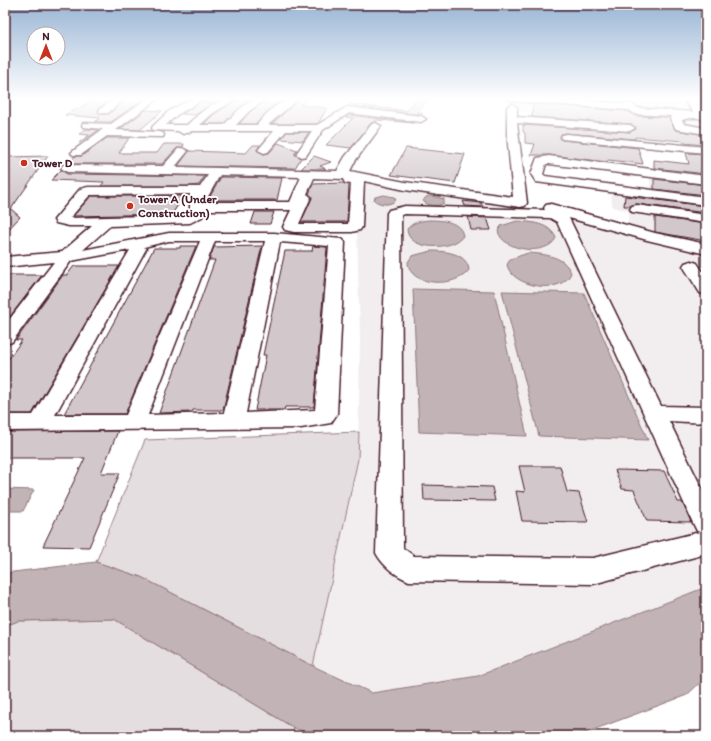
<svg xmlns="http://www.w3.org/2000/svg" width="711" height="741" font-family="Itim,sans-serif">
<rect width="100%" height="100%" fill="#fff"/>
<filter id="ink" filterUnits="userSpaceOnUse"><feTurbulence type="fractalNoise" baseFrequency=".025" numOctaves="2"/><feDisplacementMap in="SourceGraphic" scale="8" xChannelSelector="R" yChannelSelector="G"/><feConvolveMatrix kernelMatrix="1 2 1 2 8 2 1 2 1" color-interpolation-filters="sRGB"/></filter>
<g filter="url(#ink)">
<g fill="#f2eeef">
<polygon points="517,98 680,98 689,109 639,107 641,110 696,117 706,130 706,134 634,127 629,121 518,111"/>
<polygon points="650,170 706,178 706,246 627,226 629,211 612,207 611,188 650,192"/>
<polygon points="361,177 554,212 635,237 706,252 706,587 478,676 372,693 313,666 358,459 360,339 357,229"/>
</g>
<g fill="#e5dee0" stroke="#987e86">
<polygon points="359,432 358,459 313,666 141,577 96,562 145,440"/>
<polygon points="114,619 294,728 293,736 5,736 5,626 18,621"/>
</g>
<g fill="#c1b3b6" stroke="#91787e">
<path d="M 384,195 L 394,197 L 396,200 C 390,206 380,205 374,200 L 375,197 Z"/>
<path d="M 431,196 L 444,199 L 444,203 C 437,207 428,206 423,201 L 426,197 Z"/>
<path d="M 429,220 C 441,220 461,221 463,236 C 453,251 407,251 407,229 C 413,222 420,221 429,220 Z"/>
<path d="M 517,221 C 531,222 550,223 556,238 C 547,257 502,251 498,231 L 501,226 Z"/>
<path d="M 431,251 C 446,251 467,253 469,270 C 457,288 408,287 408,262 L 412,256 Z"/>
<path d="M 528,253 C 544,254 565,256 571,273 C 562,296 512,287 507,265 L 510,259 Z"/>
<polygon points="413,289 494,291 527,436 419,432"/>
<polygon points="502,291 584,293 648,440 539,436"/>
<polygon points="5,489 34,490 23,511 5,511"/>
<polygon points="96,562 141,577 313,666 372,693 478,676 706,587 706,677 687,695 577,736 317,736 294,728 114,619 18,621 5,626 5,573"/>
</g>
<g fill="#d2c7cb" stroke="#4a1f2b">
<polygon points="98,98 113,98 99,108 98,112 100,114 109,114 127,98 146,98 111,122 95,122 100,118 65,115"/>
<polygon points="249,98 257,98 243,105 223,124 204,124 213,115 238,99 249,100"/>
<polygon points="269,98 289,98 274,105 256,124 239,124 250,112"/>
<polygon points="300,98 310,98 300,105 327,108 319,122 317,124 272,124"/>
<polygon points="417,98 428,98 418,113 423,113 421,115 348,106 350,104 407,111"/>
<polygon points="214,99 219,100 195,115 182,114 201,102 208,103"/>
<polygon points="533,104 628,111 635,116 669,117 675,130 699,134 702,139 706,140 706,145 684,143 683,141 635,137 635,139 566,133 561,134 560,138 562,140 638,148 643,164 608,160 607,162 549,155 531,155 535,144 525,143 525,133 523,132 523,125 630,132 636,129 630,124 532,117"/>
<polygon points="146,110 162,111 140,130 120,129"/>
<polygon points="349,115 414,123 378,120 371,123 351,148 326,145 353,118 345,117"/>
<polygon points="86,129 99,130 79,143 89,135 79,134"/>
<polygon points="287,132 309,132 303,141 281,139"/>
<polygon points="107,138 129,138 119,153 157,153 164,144 184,144 183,147 177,148 162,164 68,164 75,156 82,156"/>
<polygon points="278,143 297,150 295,154 301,158 295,168 178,166 189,151 246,153 253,145 260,145 257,150 264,154 269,153"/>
<polygon points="406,148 465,154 455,183 391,175"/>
<polygon points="686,153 706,154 706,174 654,168 654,160 689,164"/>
<polygon points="48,156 11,209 20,217 5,233 5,157"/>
<polygon points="314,156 331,162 320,166 326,169 301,169"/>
<polygon points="61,170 67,174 205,176 199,185 190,186 101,186 104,182 51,180"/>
<polygon points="221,177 282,178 277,200 208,200"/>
<polygon points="654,179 706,185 706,195 654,189"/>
<polygon points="343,183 349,185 347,222 301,222 312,198 309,194 313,184"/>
<polygon points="91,196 184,196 172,214 73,216"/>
<polygon points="625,196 706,206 706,213 637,204 630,206 624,206"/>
<polygon points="463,201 481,203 483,207 465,206"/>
<polygon points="255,212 274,212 270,224 251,224"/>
<polygon points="468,217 487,218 491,230 471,230"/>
<polygon points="655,217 706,224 706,241 655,232"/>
<polygon points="180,246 196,246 125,414 64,414 154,248 180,248"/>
<polygon points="262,246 223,410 193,410 192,412 159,413 215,260 209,260 214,247"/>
<polygon points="313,246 327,247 314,407 285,407 284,410 255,410 266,355 263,355 285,251 312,251"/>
<polygon points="74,266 119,266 32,414 5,414 5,364 22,340 16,340 63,275 67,275"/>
<polygon points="5,275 42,275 5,323"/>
<polygon points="118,431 101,473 120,473 89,547 43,546 85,458 5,458 5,432"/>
<polygon points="519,466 560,466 567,492 579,493 588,522 522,521 516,491 525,492"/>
<polygon points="615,470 664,471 678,502 682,502 691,522 647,521 634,490 622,489"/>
<polygon points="423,485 492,487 495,501 424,500"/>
</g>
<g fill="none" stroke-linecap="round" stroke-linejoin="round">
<defs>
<g id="minor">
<polygon points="115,98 126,98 108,113 100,113 99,111 100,109"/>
<polygon points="148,98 159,98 116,130 159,132 163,133 164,135 163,137 107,136 81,155 73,155 71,153 73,151 103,129 83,127 82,125 83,123 111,124"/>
<path d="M 193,98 L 205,98 L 177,115 L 166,125 L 187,125 C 201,112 217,97 237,98 L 212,114 L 200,125 L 224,125 C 237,112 248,97 268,98 L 249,111 L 236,125 L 257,125 C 267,112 282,97 299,98 L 268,125 L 317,125 L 347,107 L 421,116 L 426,119 L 421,122 L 349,113 L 323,130 L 306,156 L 302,157 L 296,154 L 312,131 L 286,131 L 268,152 L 264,153 L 258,150 L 274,131 L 192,131 L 183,134 L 178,131 L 153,130 L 152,128 L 153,126 L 169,111 Z"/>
<polygon points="507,98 548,98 632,104 638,108 693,112 682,98 692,98 706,114 706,123 699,118 690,118 682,120 684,124 706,128 706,134 676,129 670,118 671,116 635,114 629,110 512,101"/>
<path d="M 512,104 L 517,107 L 517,117 L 630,125 L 635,128 L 630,131 L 517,123 L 527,203 L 525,206 L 520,207 L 405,190 L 364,181 L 362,227 L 360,230 L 352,232 L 294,232 L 285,230 L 283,227 L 291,210 L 204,210 L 202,217 L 190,223 L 110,226 L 83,250 L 169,233 L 274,233 L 342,239 L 345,242 L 337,414 L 331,423 L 301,428 L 5,431 L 5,415 L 33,415 L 130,250 L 71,261 L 12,342 L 5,344 L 5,325 L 54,262 L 5,267 L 5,257 L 62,252 L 92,226 L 69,226 L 56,223 L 54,220 L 80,189 L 88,187 L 200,187 L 208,175 L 67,172 L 61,168 L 63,165 L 163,166 L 178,149 L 182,148 L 188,151 L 175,167 L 337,171 L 345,157 L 372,124 L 376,123 L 381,126 L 355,161 L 350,171 L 405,182 L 513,197 L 507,133 L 507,107 ZM 220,175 L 301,177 L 290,202 L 205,202 ZM 314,178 L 343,179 L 345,183 L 351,184 L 348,224 L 299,224 L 311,197 L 307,194 ZM 190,194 L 190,212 L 187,215 L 70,218 L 90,195 ZM 169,241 L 200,241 L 126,415 L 55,415 L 146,249 L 144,247 ZM 215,241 L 265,241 L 224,413 L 148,415 ZM 280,242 L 329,246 L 315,410 L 246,413 Z"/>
<polygon points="566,134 706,147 706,153 562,139 561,137 562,135"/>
<polygon points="549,156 706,176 706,184 549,164 546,164 543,174 545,176 706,197 706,205 536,182 531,174 537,158"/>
<path d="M 551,204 L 655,233 L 706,244 L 706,254 L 647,240 L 569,218 L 661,406 L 706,407 L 706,423 L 669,421 L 706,497 L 706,554 L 593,584 L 409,581 C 395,575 383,566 376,553 L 387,213 L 389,210 L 405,206 L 545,210 L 544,208 L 546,205 ZM 405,214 L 550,218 L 557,222 L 693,523 L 697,531 L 700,532 L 593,558 L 414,556 L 403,548 L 401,215 Z"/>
<polygon points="637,205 706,215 706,223 632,212 630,209 632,206"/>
<polygon points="691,261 697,263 706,276 706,294 700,293 683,266 685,263"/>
</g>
<polygon id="highway" points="692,98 703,98 706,102 706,111 702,110"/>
</defs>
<use href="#minor" stroke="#4a1f2b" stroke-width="3"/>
<use href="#highway" stroke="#4a1f2b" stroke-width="3"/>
<use href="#minor" fill="#fff" fill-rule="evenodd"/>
<use href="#highway" fill="#fff" fill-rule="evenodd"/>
<polyline stroke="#4a1f2b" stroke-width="1.5" stroke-dasharray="3 1.5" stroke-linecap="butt" points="704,98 706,100"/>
</g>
</g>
<linearGradient id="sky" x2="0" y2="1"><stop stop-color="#98b4d4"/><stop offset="0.49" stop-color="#fff"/><stop offset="1" stop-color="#fff" stop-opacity="0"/></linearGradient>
<rect width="711" height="202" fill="url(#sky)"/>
<g fill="#c8321e" stroke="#fff" stroke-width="1.5">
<circle cx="24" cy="163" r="4"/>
<circle cx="130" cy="206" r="4"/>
</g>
<g text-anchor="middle" stroke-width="3.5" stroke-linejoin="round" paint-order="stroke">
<g font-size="12" font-weight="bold" fill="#4a1f2b" stroke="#fff" text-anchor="start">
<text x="32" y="167">Tower D</text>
<text x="138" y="203">Tower A (Under<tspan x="138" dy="14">Construction)</tspan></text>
</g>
</g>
<rect width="711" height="741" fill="none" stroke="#fff" stroke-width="20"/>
<rect x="10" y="10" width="691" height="721" fill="none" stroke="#4a1f2b" stroke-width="1.5" filter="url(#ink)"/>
<g transform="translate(46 46)"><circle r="19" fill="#ffffff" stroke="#b7a5aa"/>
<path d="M0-3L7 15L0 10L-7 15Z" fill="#c8321e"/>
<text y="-6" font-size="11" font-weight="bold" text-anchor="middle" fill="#4a1f2b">N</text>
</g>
</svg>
